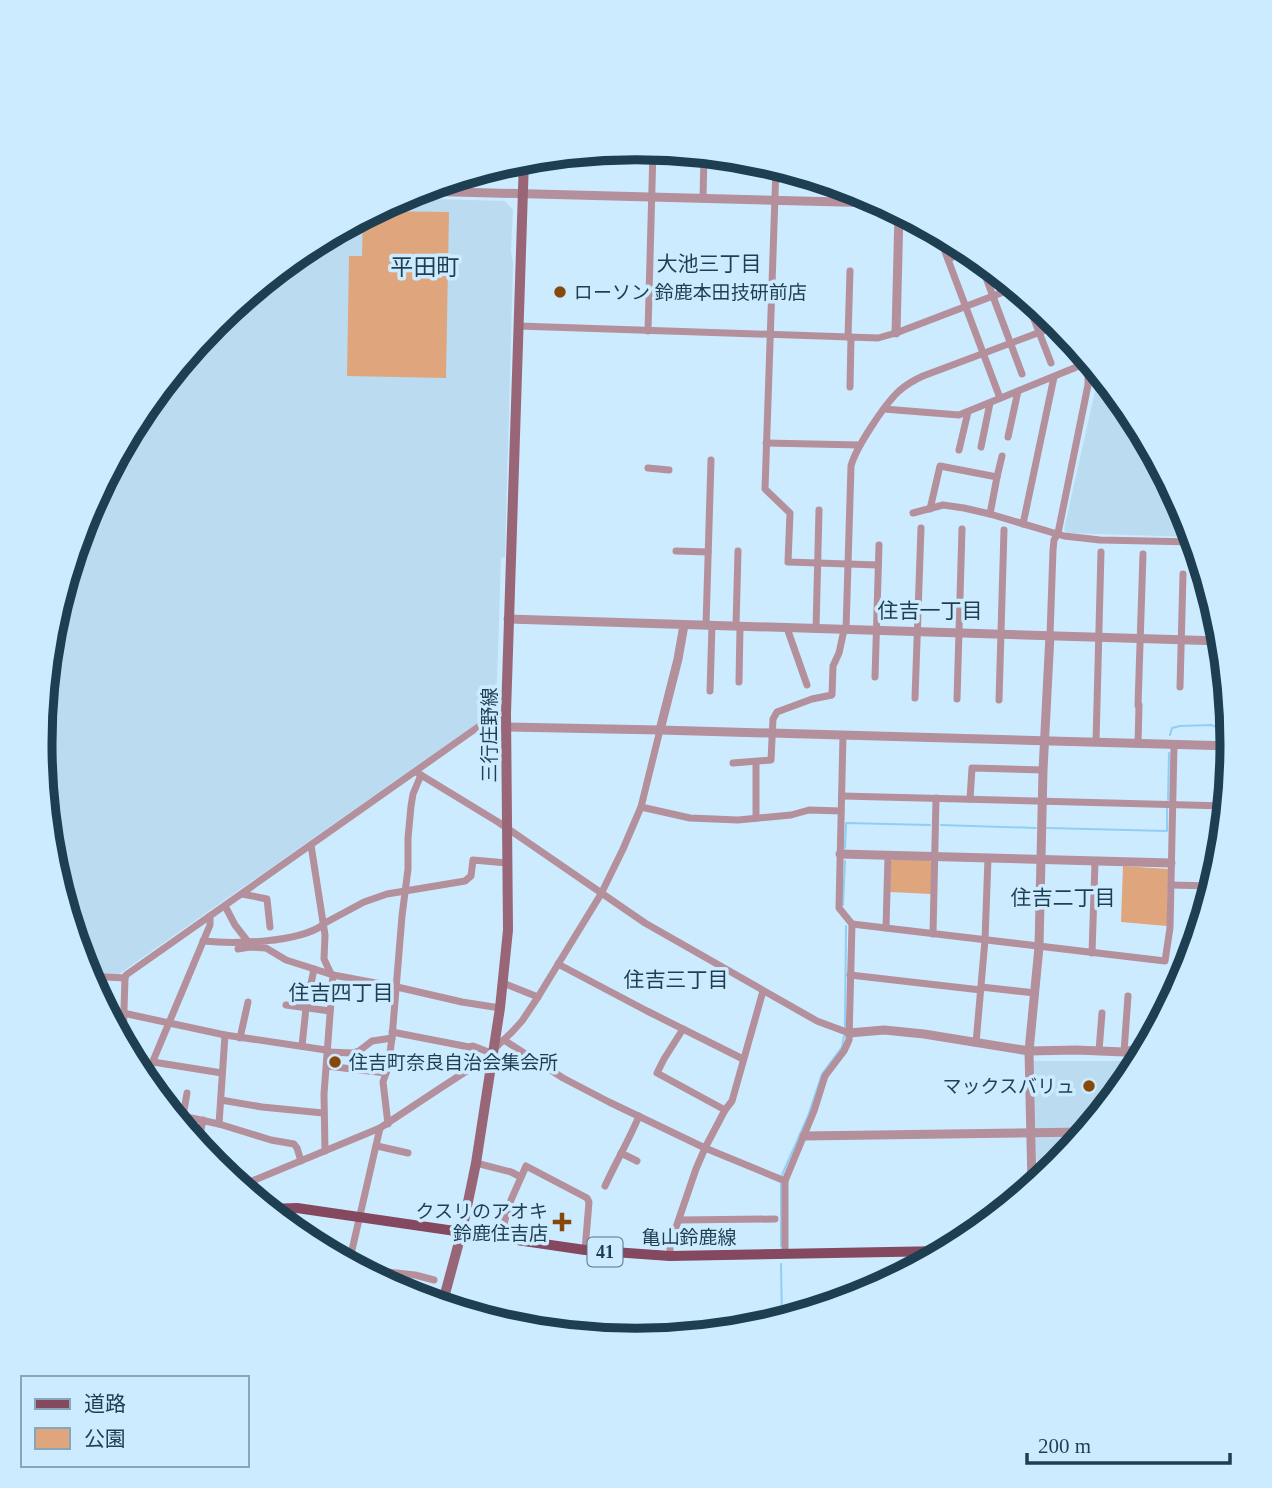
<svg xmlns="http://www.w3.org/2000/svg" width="1272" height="1488" font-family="'Times New Roman','Noto Sans JP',serif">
<rect width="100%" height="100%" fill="#cdebfe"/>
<g fill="#bbdbf0">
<polygon points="400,198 505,201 513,210 511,251 513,263 505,557 501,558 496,710 119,974 86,973 52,860 40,744 52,627 86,516 141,413 215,322 305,248"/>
<polygon points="1099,374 1132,413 1187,516 1193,537 1067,533 1064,529"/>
<polygon points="1034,1061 1130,1061 1130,1076 1057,1166 1037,1182"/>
</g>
<g fill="#dfa67e">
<polygon points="376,211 449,212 446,378 347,376 349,256 362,256 363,218"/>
<polygon points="894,859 929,860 932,863 931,894 890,892 891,861"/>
<polygon points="1123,866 1168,869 1167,926 1121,922"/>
</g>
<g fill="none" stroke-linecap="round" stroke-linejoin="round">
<g stroke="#8fcef6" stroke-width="2">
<polyline points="1170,735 1172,728 1180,726 1211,725 1230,732"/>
<polyline points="1168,800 1169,753"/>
<polyline points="941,825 1036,828"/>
<polyline points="1047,828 1167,831 1167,808"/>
<polyline points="845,848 846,823 930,825"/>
<polyline points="843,905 845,861"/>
<polyline points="845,1027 846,926"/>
<polyline points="782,1175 808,1116 822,1074 842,1047 844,1036"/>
<polyline points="781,1184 781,1246"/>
<polyline points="781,1264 782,1319"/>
</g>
<g stroke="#b4909c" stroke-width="7">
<polyline points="776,167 765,489 790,513 788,562 878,565"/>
<polyline points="703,198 704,155"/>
<polyline points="834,202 834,185"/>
<polyline points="938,233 1000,398"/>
<polyline points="948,259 969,251"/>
<polyline points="979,259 1022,374"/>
<polyline points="1025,296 1051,363"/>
<polyline points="519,326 878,338 896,333 1014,288"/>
<polyline points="648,331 653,150"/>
<polyline points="848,337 850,271"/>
<polyline points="1077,347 1084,364"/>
<polyline points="850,387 851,337"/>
<polyline points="884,409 959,415 1084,364 1088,373 1088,385 1058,533 1054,540 1053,550 1050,635"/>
<polyline points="1008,437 1018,391"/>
<polyline points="766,443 860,445"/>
<polyline points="981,447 990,403"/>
<polyline points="959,450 968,412"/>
<polyline points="648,468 669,470"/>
<polyline points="997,477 1002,456"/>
<polyline points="930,509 940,466 997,477 990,514"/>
<polyline points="913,513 943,505 964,508 990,514 1064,536 1100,540 1194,542"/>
<polyline points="1023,524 1054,377"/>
<polyline points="676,551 708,552"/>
<polyline points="706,625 711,460"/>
<polyline points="736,626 738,551"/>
<polyline points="787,628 807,685"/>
<polyline points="816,629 819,510"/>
<path d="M 846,630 L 851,466 C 856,447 885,404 899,391 C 906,385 914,380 923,376 L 1059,325"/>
<polyline points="875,677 879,545"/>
<polyline points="739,682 740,627"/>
<polyline points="1180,687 1183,574"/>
<polyline points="710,691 712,625"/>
<polyline points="915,698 921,528"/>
<polyline points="957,699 962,529"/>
<polyline points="999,700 1004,530"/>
<polyline points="1138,705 1143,554"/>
<polyline points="1096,742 1101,552"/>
<polyline points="1138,744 1139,705"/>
<polyline points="756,762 756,818"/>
<polyline points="733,763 771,760 773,719 777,712 812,699 832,695 833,666 839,653 844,630"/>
<polyline points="416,772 498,822 645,923 817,1021 849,1033"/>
<polyline points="842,796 1226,806"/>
<polyline points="970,799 972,768 1043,770"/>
<polyline points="641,807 690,818 738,820 791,815 809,810 841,811"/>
<polyline points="311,845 325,935 324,959 331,974"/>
<polyline points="1217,871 1220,806"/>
<polyline points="1171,885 1213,886"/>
<polyline points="242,894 267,899 270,927"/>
<polyline points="225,906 235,925 249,943"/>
<polyline points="323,924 364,902 387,894 465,881 471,876 473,860 507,863"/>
<polyline points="852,924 1165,961 1170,928 1174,745"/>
<polyline points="886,928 888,855"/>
<polyline points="933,934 936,798"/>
<path d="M 203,941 C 235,944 297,943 323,925"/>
<polyline points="238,949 250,947 266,948 286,960 333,975 397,987 462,1002 500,1008"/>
<polyline points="1092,953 1095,862"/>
<polyline points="558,964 647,1011 743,1059"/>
<polyline points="850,975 981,990"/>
<polyline points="88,976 125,978 126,975 478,727 495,715 506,713"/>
<polyline points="503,983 538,997"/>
<polyline points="981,987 1035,993"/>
<polyline points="286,1005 330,1011"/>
<polyline points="123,1013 225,1035 326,1050"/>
<polyline points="683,1029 664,1059 657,1073 725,1110"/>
<polyline points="392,1032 469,1047 473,1046 491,1053"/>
<polyline points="240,1038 248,1002"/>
<polyline points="504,1040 563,1078 609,1102 705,1148 725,1110 732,1101 763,991"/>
<polyline points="123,1042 125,978"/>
<polyline points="976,1043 985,940 988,858"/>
<polyline points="302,1046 306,1008 314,969"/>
<polyline points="1099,1051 1102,1013"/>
<polyline points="328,1052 352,1053 359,1051 372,1041 392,1038"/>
<polyline points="1124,1052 1128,996"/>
<polyline points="153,1062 222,1073"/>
<polyline points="327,1066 386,1073"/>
<polyline points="145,1080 210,925 210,916"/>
<polyline points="221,1100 262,1107 323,1113"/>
<polyline points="173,1114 219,1124 271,1140 294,1144 297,1148 301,1161"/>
<polyline points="183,1116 187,1093"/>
<polyline points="219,1124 225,1035"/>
<polyline points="388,1124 383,1082 388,1067 392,1038 402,916 408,869 408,838 411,806 413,794 421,775"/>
<polyline points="198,1145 203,1120"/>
<polyline points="377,1146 408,1153"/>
<polyline points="325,1151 324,1094 333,975"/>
<polyline points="621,1153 637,1161"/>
<polyline points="476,1163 511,1172 521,1177"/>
<polyline points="240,1186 380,1128 442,1087 476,1065 483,1062 494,1049 512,1032 522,1021 538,997 601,894 623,849 641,807 660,730"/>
<path d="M 605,1186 C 616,1162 629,1140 639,1116"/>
<polyline points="249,1194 249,1183"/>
<polyline points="679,1220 775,1219"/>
<polyline points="500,1237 511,1200 526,1166 587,1198 589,1202 585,1250"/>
<polyline points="785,1254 785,1181 814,1111 825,1076 844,1051 849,1040 852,924 839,908 843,735"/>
<polyline points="670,1256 670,1245 696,1169 705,1148 785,1181"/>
<polyline points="349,1263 380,1128"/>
<polyline points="360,1269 415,1275 434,1280"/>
</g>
<g stroke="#b4909c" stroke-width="9">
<polyline points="417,191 881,203"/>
<polyline points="896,333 899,212"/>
<polyline points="508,619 1222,641"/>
<polyline points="505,727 660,730 1232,746"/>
<polyline points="660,730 678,659 684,625"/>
<polyline points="840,854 1171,863"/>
<polyline points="849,1033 884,1030 924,1034 1029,1051 1076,1050 1124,1052 1133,1050 1145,1050"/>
<polyline points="804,1136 1085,1132"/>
<polyline points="1032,1186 1029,1051 1039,947 1043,770 1050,635"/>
</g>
<polyline stroke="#996678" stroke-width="10" points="442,1305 462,1231 476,1163 500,1008 508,930 506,713 524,159"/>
<polyline stroke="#84485f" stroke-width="10" points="268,1209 297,1208 585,1250 670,1256 945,1251"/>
</g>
<g fill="#87480c" stroke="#cdebfe" stroke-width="2.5">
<circle cx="560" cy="292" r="7"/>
<circle cx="335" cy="1062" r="7"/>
<circle cx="1089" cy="1086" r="7"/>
<path d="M558.5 1211.5h7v7h7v7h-7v7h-7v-7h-7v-7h7z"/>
</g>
<g text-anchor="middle" stroke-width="7" stroke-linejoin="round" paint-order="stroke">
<rect fill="#cdebfe" stroke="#527286" stroke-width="2" x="587.5" y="1237.5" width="35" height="29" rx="5"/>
<g font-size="18" font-weight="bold" fill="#1e3e52">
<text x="605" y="1258">41</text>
</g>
<g font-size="19" fill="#1e3e52" stroke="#cdebfe" text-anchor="start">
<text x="574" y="299">ローソン 鈴鹿本田技研前店</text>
<text x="349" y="1069">住吉町奈良自治会集会所</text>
<text x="1075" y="1093" text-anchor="end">マックスバリュ</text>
<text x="548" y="1218" text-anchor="end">クスリのアオキ<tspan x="548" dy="22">鈴鹿住吉店</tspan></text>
</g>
<g font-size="19" fill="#1e3e52" stroke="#cdebfe">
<text transform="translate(489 735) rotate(-90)" y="7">三行庄野線</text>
<text x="689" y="1244">亀山鈴鹿線</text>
</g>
<g font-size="21" fill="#1e3e52" stroke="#cdebfe">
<text x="709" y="271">大池三丁目</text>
<text x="930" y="618">住吉一丁目</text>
<text x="1063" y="905">住吉二丁目</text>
<text x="676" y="987">住吉三丁目</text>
<text x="341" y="1000">住吉四丁目</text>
</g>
<g font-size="23" fill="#1e3e52" stroke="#cdebfe">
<text x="425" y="275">平田町</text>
</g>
</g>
<path d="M0 0H1272V1488H0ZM52 744a584 584 0 1 1 1168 0a584 584 0 1 1-1168 0Z" fill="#cdebfe" fill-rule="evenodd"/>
<path fill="none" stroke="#1e3e52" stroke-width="9" d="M52 744a584 584 0 1 1 1168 0a584 584 0 1 1-1168 0Z"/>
<rect x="21" y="1376" width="228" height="91" fill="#cdebfe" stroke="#87a6b9" stroke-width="2"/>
<rect x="35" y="1399" width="35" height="10" fill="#84485f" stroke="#87a6b9" stroke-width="2"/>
<text x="84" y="1411" font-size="21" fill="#1e3e52">道路</text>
<rect x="35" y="1428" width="35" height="21" fill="#dfa67e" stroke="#87a6b9" stroke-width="2"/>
<text x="84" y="1446" font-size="21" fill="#1e3e52">公園</text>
<path d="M1027 1453v10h203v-10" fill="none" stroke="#1e3e52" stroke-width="3.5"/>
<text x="1038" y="1453" font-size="21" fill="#1e3e52" stroke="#cdebfe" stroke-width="5" paint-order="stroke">200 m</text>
</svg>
